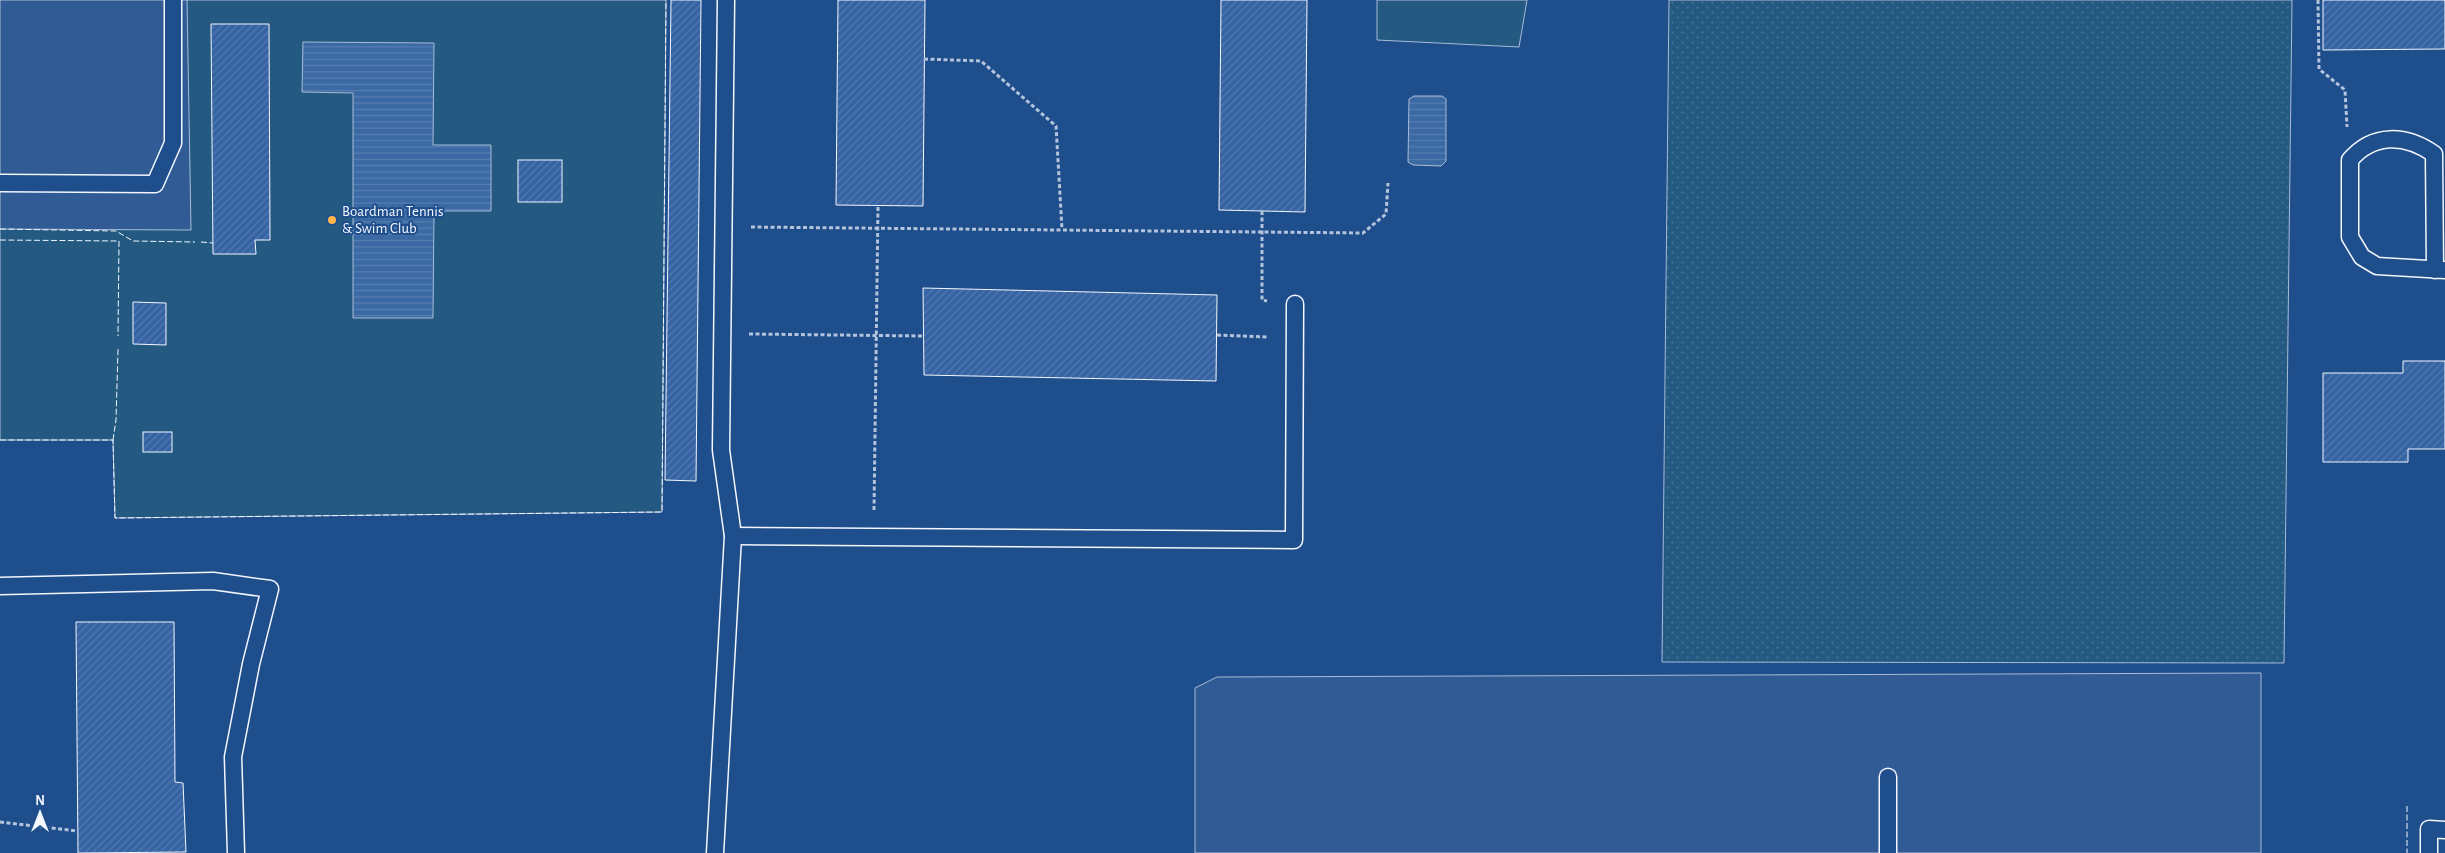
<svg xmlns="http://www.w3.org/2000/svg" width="2445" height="853" font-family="'Alegreya Sans',sans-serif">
<defs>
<pattern id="grass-dots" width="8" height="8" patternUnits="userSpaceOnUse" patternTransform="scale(1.25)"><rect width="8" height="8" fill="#245a82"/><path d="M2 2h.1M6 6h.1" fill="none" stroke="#447295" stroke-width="1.8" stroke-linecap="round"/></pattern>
<pattern id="water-rules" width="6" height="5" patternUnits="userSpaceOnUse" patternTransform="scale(1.25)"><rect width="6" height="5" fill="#3b69a3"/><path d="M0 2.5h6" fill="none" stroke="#587fb1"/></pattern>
<pattern id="building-hatch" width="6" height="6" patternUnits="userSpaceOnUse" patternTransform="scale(1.25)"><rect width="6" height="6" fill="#3563a3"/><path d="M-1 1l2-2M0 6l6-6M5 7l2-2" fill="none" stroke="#537ab1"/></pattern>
</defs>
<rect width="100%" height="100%" fill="#1f4e8c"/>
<polygon fill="url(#grass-dots)" stroke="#a8bbd7" points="1669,0 2292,0 2284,663 1662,662"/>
<g fill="#245a82" stroke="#a8bbd7">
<polygon points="0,0 666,0 662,512 115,518 113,440 0,440"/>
<polygon points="1377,0 1527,0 1519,47 1377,40"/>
</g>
<g fill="#305b95" stroke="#a8bbd7">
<polygon points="0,0 187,0 191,230 0,229"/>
<polygon points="2261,673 2261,853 1195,853 1195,688 1217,677"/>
</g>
<g fill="url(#water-rules)" stroke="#a8bbd7">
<polygon points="303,42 434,43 433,145 491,145 491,211 434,211 433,318 353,318 353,93 302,92"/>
<polygon points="1414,96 1442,96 1446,99 1446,161 1441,166 1413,165 1408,162 1409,99"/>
</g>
<g fill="url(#building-hatch)" stroke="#f2f6ff">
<polygon points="671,0 701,0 696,481 665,480"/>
<polygon points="838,0 925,0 923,206 836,205"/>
<polygon points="1221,0 1307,0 1305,212 1219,210"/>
<polygon points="2323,0 2445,0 2445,49 2323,50"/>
<polygon points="211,24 269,24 270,240 255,240 256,254 213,254"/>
<rect x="518" y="160" width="44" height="42"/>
<polygon points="923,288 1217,295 1216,381 924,375"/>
<polygon points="133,302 166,303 166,345 133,344"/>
<polygon points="2403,361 2445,361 2445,449 2408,449 2408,462 2323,462 2323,373 2403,373"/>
<rect x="143" y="432" width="29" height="20"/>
<polygon points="76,622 174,622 175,782 183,783 186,852 78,853"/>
</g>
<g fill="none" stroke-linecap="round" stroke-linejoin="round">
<defs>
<g id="lane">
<polyline points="0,183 155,184 173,143 173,0"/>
<path d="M 2435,270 L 2434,154 C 2405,134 2373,133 2350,160 L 2350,237 L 2362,257 L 2377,266 L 2445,270"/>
<polyline points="733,536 1294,540 1295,304"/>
<polyline points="0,586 213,581 270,589 251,664 233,757 236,853"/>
<polyline points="1888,777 1888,853"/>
<polyline points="715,853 733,536 721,450 726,0"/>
<polyline points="2429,853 2429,829 2445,830"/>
</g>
</defs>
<use href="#lane" stroke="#f2f6ff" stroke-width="19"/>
<g stroke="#b3c4dc" stroke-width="3" stroke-dasharray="4 2.5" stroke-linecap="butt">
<polyline points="2318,0 2319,69 2345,90 2347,127"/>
<polyline points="924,59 981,61 1056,126 1062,229"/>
<polyline points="1262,211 1262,300 1267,301"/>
<polyline points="751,227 1363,233 1386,214 1388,183"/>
<polyline points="749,334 924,336"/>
<polyline points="1217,335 1269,337"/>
<polyline points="874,510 878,205"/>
<polyline points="0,822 78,831"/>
</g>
<use href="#lane" stroke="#1f4e8c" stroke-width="16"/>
<g stroke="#f2f6ff" stroke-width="1" stroke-dasharray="6 2.5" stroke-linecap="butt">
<polyline points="0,229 116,231 133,241 195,242"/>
<polyline points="0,240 119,241 118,336"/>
<polyline points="201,242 213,243"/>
<polyline points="0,440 113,440 115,518 662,512 666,0"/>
<polyline points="113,440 116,420 118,349"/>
<polyline points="2407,806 2407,853"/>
</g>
</g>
<circle fill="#ffb74d" stroke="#1f4e8c" stroke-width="2" cx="332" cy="220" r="5"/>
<g text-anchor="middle" stroke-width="4" stroke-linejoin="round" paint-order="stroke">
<g font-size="15" fill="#f2f6ff" stroke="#1f4e8c" text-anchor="start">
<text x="342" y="216">Boardman Tennis<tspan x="342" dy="17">&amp; Swim Club</tspan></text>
</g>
</g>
<g transform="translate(40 813)" stroke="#1f4e8c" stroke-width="4" paint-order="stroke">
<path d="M0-4L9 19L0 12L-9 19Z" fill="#f2f6ff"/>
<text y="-8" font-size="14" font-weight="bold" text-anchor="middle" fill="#f2f6ff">N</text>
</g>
</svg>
